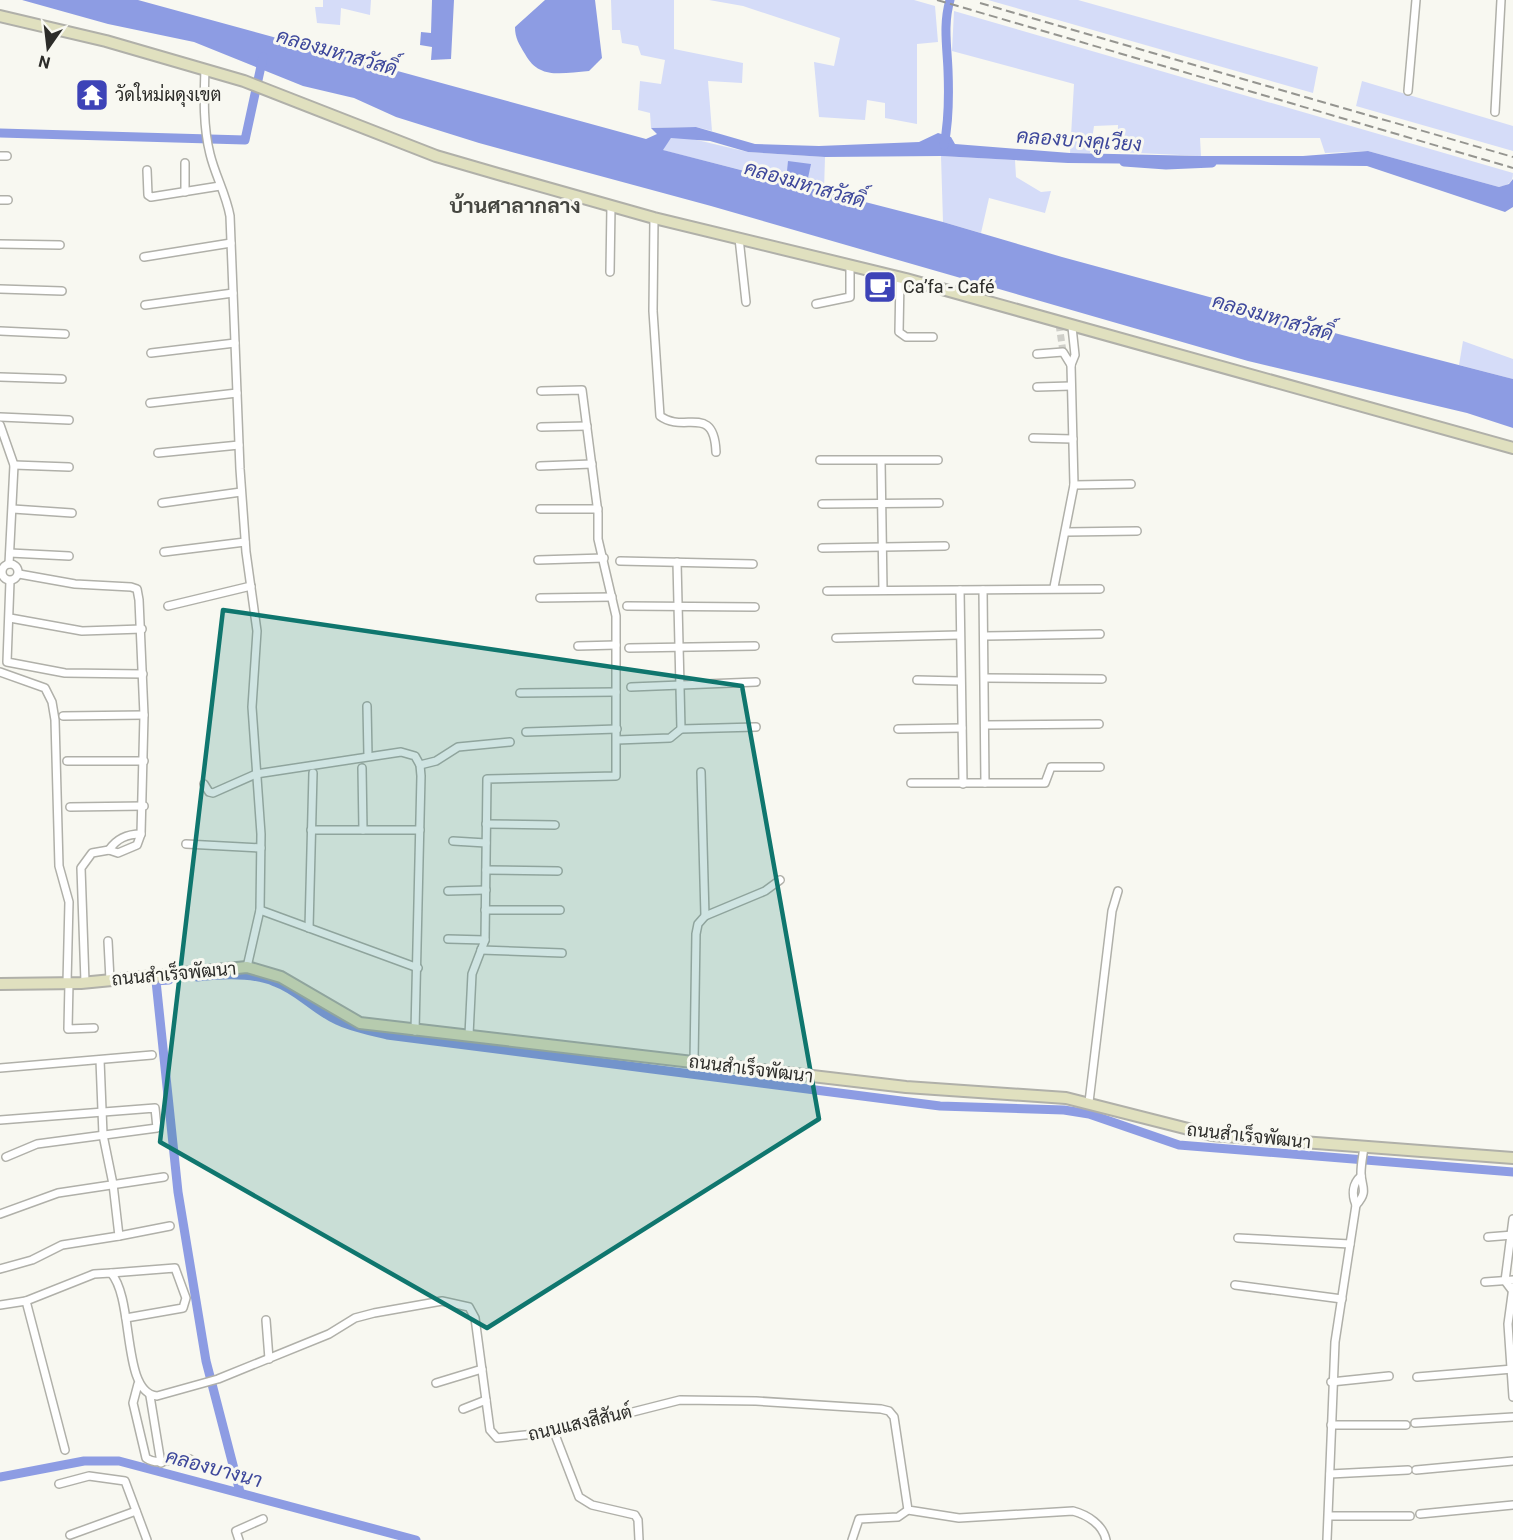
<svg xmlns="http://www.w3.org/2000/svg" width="1513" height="1540" font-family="Roboto,Sarabun,sans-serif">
<rect width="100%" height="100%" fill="#f8f8f1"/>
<g fill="#d5dcf8">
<polygon points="323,0 371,0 370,15 341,8 340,25 317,23 315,7 323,7"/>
<polygon points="611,0 674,0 674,49 743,63 742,83 708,81 712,131 696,127 651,128 650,113 638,110 640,81 661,84 665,60 641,55 638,46 622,43 620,30 612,30"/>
<polygon points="709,0 914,0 935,6 938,42 917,44 917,124 885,118 885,103 867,100 865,120 819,117 814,62 834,66 840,38 743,6"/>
<polygon points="988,0 1078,0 1318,67 1313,93"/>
<path d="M 954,11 L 1513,173 C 1513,183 1508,185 1499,187 L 1368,151 L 1325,153 L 1320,138 L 1200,138 L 1201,156 L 1117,152 L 1118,125 L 1094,126 L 1090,153 L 1070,153 L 1074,84 L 952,51 Z"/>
<polygon points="1362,81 1513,126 1513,151 1356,106"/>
<polygon points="684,137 748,152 825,157 824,191 662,150 671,138"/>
<polygon points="941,156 1015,160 1016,177 1041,192 1051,191 1045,213 989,198 981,233 943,222"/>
<polygon points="1463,341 1513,359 1513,379 1459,365"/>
</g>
<g fill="#8d9ce3">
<polygon points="22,0 138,0 646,139 657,134 651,128 696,127 755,144 819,146 919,142 938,133 951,137 955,144 1070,153 1201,156 1303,156 1368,151 1499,187 1509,184 1513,179 1513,207 1505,212 1367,166 1068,163 941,156 825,157 748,152 710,141 671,138 663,150 943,222 1062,257 1309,324 1319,329 1513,379 1513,428 1467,413 1248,361 711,206 479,143 396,117 354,98 303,86 194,42 108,24"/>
<polygon points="432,0 454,0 451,59 431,60 432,47 420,45 421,32 431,33"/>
<path d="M 545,0 L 595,0 L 602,58 L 589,71 C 562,73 539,80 525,54 C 519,44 515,38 515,27 Z"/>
<polygon points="788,161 811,164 808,178 789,175 787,171"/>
</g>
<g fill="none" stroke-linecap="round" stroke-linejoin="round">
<g stroke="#8d9ce3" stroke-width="9">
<polyline points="0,133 245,140 263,57"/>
<path d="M 944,145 C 949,121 949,95 948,70 C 947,46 943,24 950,0"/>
<polyline points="1124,162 1166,165 1212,163"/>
<path d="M 197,977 C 222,974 252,972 275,982 C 295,989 309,1004 326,1014 C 344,1026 367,1030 387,1035 L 940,1106 L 1064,1110 L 1089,1114 L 1179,1145 L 1513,1172"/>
<polyline points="169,980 156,981 178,1192 206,1361 240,1492"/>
<polyline points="0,1477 84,1461 119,1461 416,1540"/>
</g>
<polyline stroke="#cfcfc9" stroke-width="7" stroke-dasharray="7 3.5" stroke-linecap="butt" points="1059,324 1063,352"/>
<defs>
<g id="street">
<path d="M 205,69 C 204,98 203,126 210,154 C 215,175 226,194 230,216 L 240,469 L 246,552 L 257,631 L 252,707 L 261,834 L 260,910 L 247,967"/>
<polyline points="1408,91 1416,0"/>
<polyline points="1495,112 1501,0"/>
<polyline points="0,156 7,156"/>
<polyline points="147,170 148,195 151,197 220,186"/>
<polyline points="185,192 185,163"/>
<polyline points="0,200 8,200"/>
<path d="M 654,218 L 653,311 L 660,416 C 684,434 714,403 716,452"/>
<polyline points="739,238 746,302"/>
<polyline points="0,244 60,245"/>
<polyline points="144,257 231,243"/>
<polyline points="610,272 611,206"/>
<polyline points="900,278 899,332 906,337 933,337"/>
<polyline points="0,289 62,291"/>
<polyline points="816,304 850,297 850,265"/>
<polyline points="145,305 233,293"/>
<polyline points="0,331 65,334"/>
<polyline points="151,353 235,343"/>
<polyline points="1037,354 1063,352 1071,365"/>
<polyline points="0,377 62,379"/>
<polyline points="1037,387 1071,386"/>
<polyline points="150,403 237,393"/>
<polyline points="0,417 69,420"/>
<polyline points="0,425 14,465 9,564"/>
<polyline points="541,427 587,426"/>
<polyline points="1033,438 1073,439"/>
<polyline points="158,453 239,445"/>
<polyline points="820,460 938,460"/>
<polyline points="881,461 883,590"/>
<polyline points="14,465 69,467"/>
<polyline points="540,466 592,464"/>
<polyline points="1074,485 1131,484"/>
<polyline points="162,503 241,492"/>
<polyline points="822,504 939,503"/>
<polyline points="13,509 72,513"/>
<polyline points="540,509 598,509"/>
<polyline points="1066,532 1137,531"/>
<polyline points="822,548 945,546"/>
<polyline points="164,552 245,542"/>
<polyline points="10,553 69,556"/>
<polyline points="538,560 604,558"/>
<polyline points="620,561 753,564"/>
<circle cx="10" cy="572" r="8"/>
<polyline points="19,574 75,584 131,587 137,589 139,600 144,715 141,834 137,845 118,853 109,850 92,853 81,868 85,982"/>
<polyline points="10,581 7,662 65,673 143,674"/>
<polyline points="1054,587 1074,485 1071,365 1075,355 1072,327"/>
<polyline points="960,590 963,784"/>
<polyline points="983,590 985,783"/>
<polyline points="827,591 1100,589"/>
<polyline points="540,598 612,597"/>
<polyline points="168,606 251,586"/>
<polyline points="627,606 755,607"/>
<polyline points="10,618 82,631 142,629"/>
<polyline points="985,636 1100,634"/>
<polyline points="836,638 959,635"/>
<polyline points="578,646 616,645"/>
<polyline points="629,648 755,646"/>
<polyline points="0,672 45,688 52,702 55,720 59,866 69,902 67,983"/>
<polyline points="985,678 1102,679"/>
<polyline points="917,680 960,681"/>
<polyline points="631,687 756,682"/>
<polyline points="520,693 616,692"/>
<polyline points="367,706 368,756"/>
<polyline points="63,716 144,715"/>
<polyline points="985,725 1099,724"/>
<polyline points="681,729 756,727"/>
<polyline points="898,729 962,728"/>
<polyline points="526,732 617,729"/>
<polyline points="617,740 670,738 681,729 677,562"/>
<polyline points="67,761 144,761"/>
<polyline points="420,765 436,761 458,747 510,742"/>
<polyline points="362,768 363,830"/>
<polyline points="911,783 1045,783 1051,767 1100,767"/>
<polyline points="204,784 209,792 213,793 256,774 401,752 415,756 420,765 421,776 415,1031"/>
<polyline points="70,807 144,806"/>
<polyline points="486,824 555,825"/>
<polyline points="311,830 420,830"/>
<polyline points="453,841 486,843"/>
<polyline points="186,844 261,848"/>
<path d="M 109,850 C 117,838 127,834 141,834"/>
<polyline points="486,870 558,871"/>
<polyline points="448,891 486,890"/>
<polyline points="260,910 418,968"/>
<polyline points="485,910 560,910"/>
<polyline points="705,916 765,891 780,880"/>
<polyline points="309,928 313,773"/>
<polyline points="448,939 485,940"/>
<polyline points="108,941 110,980"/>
<polyline points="481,950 562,953"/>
<polyline points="69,983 68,1029 94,1028"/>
<polyline points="469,1035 472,974 485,940 487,779 616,776 616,616 598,539 598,513 582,390 541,391"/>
<polyline points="694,1062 696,934 698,924 705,916 701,772"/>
<polyline points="0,1068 152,1055"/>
<polyline points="1089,1102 1112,911 1118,891"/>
<polyline points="0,1120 155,1108 157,1128 37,1144 6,1157"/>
<path d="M 1356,1205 C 1352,1195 1352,1184 1361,1176"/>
<polyline points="0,1214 58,1193 164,1177"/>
<polyline points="119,1236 170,1226"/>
<polyline points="1488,1237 1513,1235"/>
<polyline points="1238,1238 1350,1244"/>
<polyline points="0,1269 32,1260 62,1245 119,1236 113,1184 103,1135 100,1060"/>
<polyline points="111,1273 175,1268 186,1298 183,1308 126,1318"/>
<polyline points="1485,1282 1513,1280"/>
<polyline points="1235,1285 1342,1299"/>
<polyline points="1513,1287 1508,1324 1513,1397"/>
<polyline points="1511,1289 1505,1281 1513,1219"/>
<polyline points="26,1301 65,1450"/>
<path d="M 0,1305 L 26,1301 L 94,1274 L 111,1273 C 135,1300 121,1393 157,1396 L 218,1379 L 329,1334 L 355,1318 L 374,1313 L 442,1301 L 469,1307 L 475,1318 L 490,1430 L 497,1438 L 554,1432 L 680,1400 L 756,1401 L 881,1409 L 889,1411 L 894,1417 L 908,1510 L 959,1518 L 1073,1511 C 1088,1515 1103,1525 1106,1540"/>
<polyline points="266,1320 269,1359"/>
<polyline points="1417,1377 1513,1369"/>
<polyline points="1331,1382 1389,1376"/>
<polyline points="436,1383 482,1369"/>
<path d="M 138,1384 L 133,1403 L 146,1458 C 161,1468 174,1455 190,1459 L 195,1466"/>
<polyline points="150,1396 161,1463"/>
<polyline points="463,1409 486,1400"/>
<polyline points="1415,1423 1513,1417"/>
<polyline points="1331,1425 1406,1425"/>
<polyline points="554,1432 579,1497 592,1505 635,1515 638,1520 639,1540"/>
<polyline points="1416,1470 1513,1461"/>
<polyline points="1330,1474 1408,1470"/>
<polyline points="59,1484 89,1476 125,1481 147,1540"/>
<polyline points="1420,1514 1513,1505"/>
<polyline points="1329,1516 1410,1516"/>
<polyline points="70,1535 136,1511"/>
<polyline points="239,1540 236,1531 263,1519"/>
<polyline points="852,1540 859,1519 898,1517 908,1510"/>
<path d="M 1327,1540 L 1335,1342 L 1356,1205 C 1369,1191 1361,1187 1361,1173 C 1361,1164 1363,1155 1364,1147"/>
</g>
<g id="secondary">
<polyline points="0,16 106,41 244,81 436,156 498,174 654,218 906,279 1513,448"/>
<polyline points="0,984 81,983 247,967 281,977 360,1023 906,1087 1066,1098 1212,1135 1513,1158"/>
</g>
</defs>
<use href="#street" stroke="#b0b0a9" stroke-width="10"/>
<use href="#secondary" stroke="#b0b0a9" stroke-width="14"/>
<use href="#street" stroke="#fff" stroke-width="7"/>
<use href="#secondary" stroke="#e0e0bf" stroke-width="10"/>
<g stroke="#959590" stroke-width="2" stroke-dasharray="9 4.5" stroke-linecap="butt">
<polyline points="937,0 1513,168"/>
<polyline points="980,3 1513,157"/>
</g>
</g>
<path fill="#0f766e" fill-opacity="0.2" stroke="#0f766e" stroke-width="4.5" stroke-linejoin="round" d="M 223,610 L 742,686 L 819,1119 L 487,1328 L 160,1142 Z"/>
<defs>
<symbol id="temple-square" viewBox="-11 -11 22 22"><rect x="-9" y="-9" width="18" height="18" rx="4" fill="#3d43b7" stroke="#f8f8f1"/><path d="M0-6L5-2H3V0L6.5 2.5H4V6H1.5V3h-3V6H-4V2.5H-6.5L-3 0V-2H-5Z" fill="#fff"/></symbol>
<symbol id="cafe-square" viewBox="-11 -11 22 22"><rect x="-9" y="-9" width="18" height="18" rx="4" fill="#3d43b7" stroke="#f8f8f1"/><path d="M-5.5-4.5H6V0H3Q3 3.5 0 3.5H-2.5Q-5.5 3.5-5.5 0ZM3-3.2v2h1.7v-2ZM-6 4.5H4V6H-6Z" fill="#fff"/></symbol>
</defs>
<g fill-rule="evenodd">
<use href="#temple-square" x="73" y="76" width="38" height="38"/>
<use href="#cafe-square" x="861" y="268" width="38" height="38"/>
</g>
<g text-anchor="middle" stroke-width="6" stroke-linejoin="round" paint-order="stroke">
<g font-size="18" fill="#2c2c29" stroke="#f8f8f1" text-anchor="start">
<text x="115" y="101">วัดใหม่ผดุงเขต</text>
<text x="903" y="293">Ca’fa - Café</text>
</g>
<g font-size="18" fill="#2c2c29" stroke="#f8f8f1">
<text transform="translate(174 974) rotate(-5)" y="6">ถนนสำเร็จพัฒนา</text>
<text transform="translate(751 1069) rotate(7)" y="6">ถนนสำเร็จพัฒนา</text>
<text transform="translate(1249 1136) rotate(6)" y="6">ถนนสำเร็จพัฒนา</text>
<text transform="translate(580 1423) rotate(-13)" y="6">ถนนแสงสีสันต์</text>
</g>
<g font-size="20" font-style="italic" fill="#3d479b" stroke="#f8f8f1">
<text transform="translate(337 52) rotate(16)" y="7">คลองมหาสวัสดิ์</text>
<text transform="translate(1079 140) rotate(4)" y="7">คลองบางคูเวียง</text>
<text transform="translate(805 184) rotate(16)" y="7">คลองมหาสวัสดิ์</text>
<text transform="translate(1273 317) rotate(16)" y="7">คลองมหาสวัสดิ์</text>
<text transform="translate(214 1468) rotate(15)" y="7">คลองบางนา</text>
</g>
<g font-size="21" font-weight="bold" fill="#454640" stroke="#f8f8f1">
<text x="515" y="213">บ้านศาลากลาง</text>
</g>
</g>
<g transform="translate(48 48) rotate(194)" stroke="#f8f8f1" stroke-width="4.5" paint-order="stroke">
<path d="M0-4.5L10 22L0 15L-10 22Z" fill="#2c2c29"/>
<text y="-9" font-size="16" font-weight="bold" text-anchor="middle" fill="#2c2c29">N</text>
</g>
</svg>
